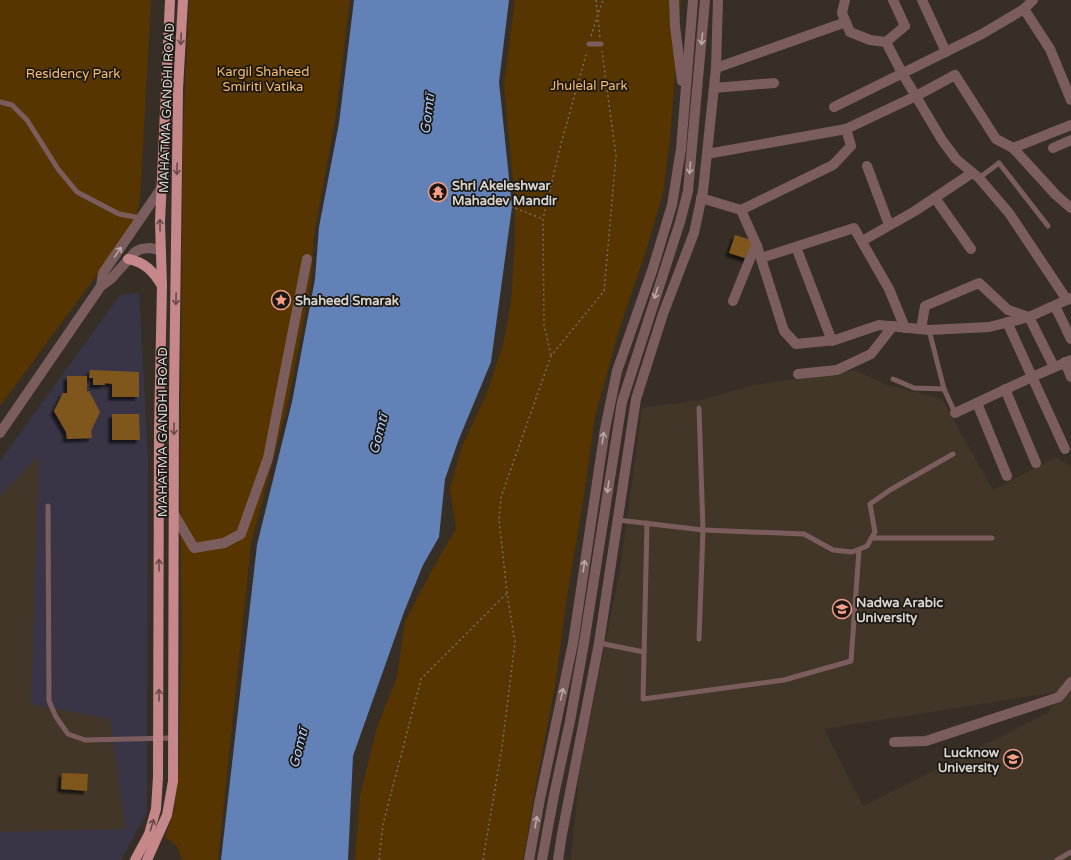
<svg xmlns="http://www.w3.org/2000/svg" width="1071" height="860" font-family="'Varela Round',sans-serif">
<defs>
<filter id="shadow"><feDropShadow dx="-3.5" dy="3.5" stdDeviation="1" flood-color="#0009"/></filter>
</defs>
<rect width="100%" height="100%" fill="#372f26"/>
<polygon fill="#393546" points="139,293 148,459 147,813 121,860 0,860 0,461 120,295"/>
<g fill="#423628" fill-rule="evenodd">
<path d="M 855,370 L 887,385 L 942,399 L 993,490 L 1056,457 L 1071,467 L 1071,860 L 571,860 L 580,768 L 621,565 L 642,408 L 701,400 L 749,386 ZM 1061,691 L 1048,713 L 863,806 L 824,729 Z"/>
<polygon points="39,456 31,704 110,719 126,829 0,832 0,496"/>
</g>
<g fill="#573500">
<polygon points="0,0 151,0 140,198 134,225 0,406"/>
<polygon points="189,0 350,0 335,120 314,235 311,282 287,407 251,544 218,860 182,860 177,846 165,837 174,811 179,763 182,634 180,479 183,141"/>
<polygon points="515,0 681,0 670,138 663,193 645,254 620,327 595,416 585,489 567,597 555,686 536,784 523,860 355,860 360,796 377,727 397,677 405,621 438,559 456,529 450,488 463,444 487,393 503,345 511,302 515,243 515,201 504,85"/>
</g>
<polygon fill="#6281b7" points="354,0 509,0 499,82 512,207 491,362 459,439 445,479 439,537 423,565 404,612 353,756 348,860 221,860 257,545 292,402 315,279 319,227 339,123"/>
<g fill="#7f571c" filter="url(#shadow)">
<polygon points="735,235 754,241 748,259 729,253"/>
<polygon points="90,370 139,372 139,397 112,397 112,384 105,383 105,385 93,385 93,378 89,378"/>
<polygon points="67,376 87,376 87,392 89,391 100,412 91,431 92,438 67,439 66,432 54,411 63,393 67,393"/>
<polygon points="112,414 139,414 140,440 112,440"/>
<polygon points="62,773 88,774 87,791 61,789"/>
</g>
<g fill="none" stroke-linecap="round" stroke-linejoin="round">
<g stroke="#756e66" stroke-width="1.5" stroke-dasharray="2 3" stroke-linecap="butt">
<polyline points="596,0 600,38"/>
<polyline points="591,36 603,0"/>
<polyline points="446,200 512,207 543,219"/>
<polyline points="551,355 544,325 543,219 561,144 587,51"/>
<polyline points="379,860 383,824 421,679 507,593"/>
<polyline points="483,860 502,747 515,642 507,593 499,519 501,497 551,356 604,291 616,156 602,51"/>
</g>
<g stroke="#7c5d5d" stroke-width="5">
<polyline points="589,44 601,44"/>
<polyline points="0,102 12,105 27,120 58,169 77,192 119,214 141,218"/>
<polyline points="979,178 999,163 1048,226"/>
<polyline points="929,330 944,389 955,413"/>
<polyline points="893,379 914,388 944,389"/>
<polyline points="699,408 703,530 699,639"/>
<polyline points="48,506 49,701 56,717 68,734 85,740 173,738"/>
<polyline points="618,520 703,530 804,534 833,550 852,552 867,546 875,532 870,504 890,490 953,454"/>
<polyline points="647,523 643,699 784,680 851,661 859,550"/>
<polyline points="872,538 992,538"/>
<polyline points="599,643 644,652"/>
<polyline points="1057,860 1071,852"/>
</g>
<g stroke="#7c5d5d" stroke-width="10">
<polyline points="845,0 842,13 850,32 870,40 886,42 902,73 942,140 956,159 979,178 1009,213 1067,300"/>
<polyline points="922,0 946,52"/>
<polyline points="1024,9 1050,49 1071,100"/>
<polyline points="886,42 905,26 893,0"/>
<polyline points="716,68 846,22"/>
<polyline points="714,88 774,83"/>
<polyline points="834,107 982,34 1024,9 1033,0"/>
<polyline points="1013,148 1071,125"/>
<polyline points="1053,148 1071,140"/>
<polyline points="707,154 846,129"/>
<polyline points="867,166 889,225"/>
<polyline points="701,198 741,210 757,246 784,331 796,344 835,340 879,325 929,330 989,327 1029,317 1071,298"/>
<polyline points="935,198 971,249"/>
<polyline points="741,210 833,165 851,146 846,129 916,96 955,75 996,139 1013,148 1056,195 1071,208"/>
<polyline points="862,241 915,211 972,173"/>
<polyline points="796,247 832,341"/>
<polyline points="761,258 854,228 889,289 905,328"/>
<polyline points="101,286 103,273 160,190"/>
<polyline points="733,301 752,254 757,246"/>
<polyline points="1055,306 1071,339"/>
<polyline points="1007,322 1065,449"/>
<polyline points="921,329 925,306 979,283 1008,310 1029,317 1054,367"/>
<polyline points="1065,362 1071,377"/>
<polyline points="798,374 837,370 871,354 893,326"/>
<polyline points="1005,389 1036,463"/>
<polyline points="977,403 1007,476"/>
<polyline points="955,413 1032,377 1071,360"/>
<polyline points="0,433 101,286 111,279 135,252 141,249 150,248 160,250"/>
<polyline points="174,514 194,548 224,543 241,534 268,458 307,259"/>
<polyline points="894,742 926,741 1059,697 1071,682"/>
<polyline points="558,860 562,834 599,643 636,399 663,314 694,233 703,191 716,68 718,0"/>
</g>
<g stroke="#7c5d5d" stroke-width="10">
<polyline points="674,0 675,26 682,81"/>
<polyline points="529,860 539,804 573,643 605,429 617,371 653,268 672,205 681,149 693,0"/>
<polyline points="542,860 554,795 570,721 584,643 622,402 680,222 688,191 705,0"/>
</g>
<g stroke="#c58789" stroke-width="10">
<path d="M 128,259 C 145,262 154,272 162,286"/>
<polyline points="135,860 149,834 156,809 158,777 159,431 162,286 160,222 170,0"/>
<polyline points="147,860 167,815 173,781 174,396 178,89 183,0"/>
</g>
</g>
<defs><path id="oneway-shaft" d="M-6 0H5M1.5-3L5.5 0L1.5 3" fill="none" stroke-width="1.6" stroke-linecap="round" stroke-linejoin="round"/></defs>
<g stroke="#674a49">
<use href="#oneway-shaft" transform="translate(181 39) rotate(93)"/>
<use href="#oneway-shaft" transform="translate(177 169) rotate(91)"/>
<use href="#oneway-shaft" transform="translate(160 225) rotate(-91)"/>
<use href="#oneway-shaft" transform="translate(176 299) rotate(91)"/>
<use href="#oneway-shaft" transform="translate(174 429) rotate(90)"/>
<use href="#oneway-shaft" transform="translate(159 565) rotate(-90)"/>
<use href="#oneway-shaft" transform="translate(159 695) rotate(-90)"/>
<use href="#oneway-shaft" transform="translate(152 825) rotate(-74)"/>
</g>
<g stroke="#b8aaa6">
<use href="#oneway-shaft" transform="translate(702 39) rotate(95)"/>
<use href="#oneway-shaft" transform="translate(690 168) rotate(95)"/>
<use href="#oneway-shaft" transform="translate(118 252) rotate(-55)"/>
<use href="#oneway-shaft" transform="translate(656 293) rotate(108)"/>
<use href="#oneway-shaft" transform="translate(603 438) rotate(-82)"/>
<use href="#oneway-shaft" transform="translate(608 487) rotate(99)"/>
<use href="#oneway-shaft" transform="translate(584 566) rotate(-82)"/>
<use href="#oneway-shaft" transform="translate(562 694) rotate(-78)"/>
<use href="#oneway-shaft" transform="translate(536 822) rotate(-80)"/>
</g>
<defs>
<symbol id="temple-ring" viewBox="-11 -11 22 22"><circle r="9.5" fill="#1b1814" stroke="#f49e88" stroke-width="1.5"/><path d="M0-6L5-2H3V0L6.5 2.5H4V6H1.5V3h-3V6H-4V2.5H-6.5L-3 0V-2H-5Z" fill="#f49e88"/></symbol>
<symbol id="sight-ring" viewBox="-11 -11 22 22"><circle r="9.5" fill="#1b1814" stroke="#f49e88" stroke-width="1.5"/><path d="M0-6L1.8-2.2L6-1.7L2.9 1.2L3.7 5.4L0 3.3L-3.7 5.4L-2.9 1.2L-6-1.7L-1.8-2.2Z" fill="#f49e88"/></symbol>
<symbol id="university-ring" viewBox="-11 -11 22 22"><circle r="9.5" fill="#1b1814" stroke="#f49e88" stroke-width="1.5"/><path d="M0-5L7-2L0 1L-7-2ZM-4 1L0 2.5L4 1V4Q0 6-4 4Z" fill="#f49e88"/></symbol>
</defs>
<g fill-rule="evenodd">
<use href="#temple-ring" x="427" y="181" width="22" height="22"/>
<use href="#sight-ring" x="270" y="289" width="22" height="22"/>
<use href="#university-ring" x="831" y="598" width="22" height="22"/>
<use href="#university-ring" x="1002" y="748" width="22" height="22"/>
</g>
<g text-anchor="middle" stroke-width="3.5" stroke-linejoin="round" paint-order="stroke">
<g font-size="13" fill="#f9bc6c" stroke="#1b1814">
<text x="263" y="76">Kargil Shaheed<tspan x="263" dy="15">Smiriti Vatika</tspan></text>
<text x="73" y="78">Residency Park</text>
<text x="589" y="90">Jhulelal Park</text>
</g>
<g font-size="13" fill="#d9d4ce" stroke="#1b1814">
<text transform="translate(166 108) rotate(-88)" y="5">MAHATMA GANDHI ROAD</text>
<text transform="translate(162 432) rotate(-90)" y="5">MAHATMA GANDHI ROAD</text>
</g>
<g font-size="13" font-weight="bold" fill="#d9d4ce" stroke="#1b1814" text-anchor="start">
<text x="452" y="190">Shri Akeleshwar<tspan x="452" dy="15">Mahadev Mandir</tspan></text>
<text x="295" y="305">Shaheed Smarak</text>
<text x="856" y="607">Nadwa Arabic<tspan x="856" dy="15">University</tspan></text>
<text x="999" y="757" text-anchor="end">Lucknow<tspan x="999" dy="15">University</tspan></text>
</g>
<g font-size="14" font-style="italic" fill="#b1ccfb" stroke="#1b1814">
<text transform="translate(427 114) rotate(-83)" y="5">Gomtī</text>
<text transform="translate(378 434) rotate(-76)" y="5">Gomtī</text>
<text transform="translate(298 748) rotate(-76)" y="5">Gomtī</text>
</g>
</g>
</svg>
